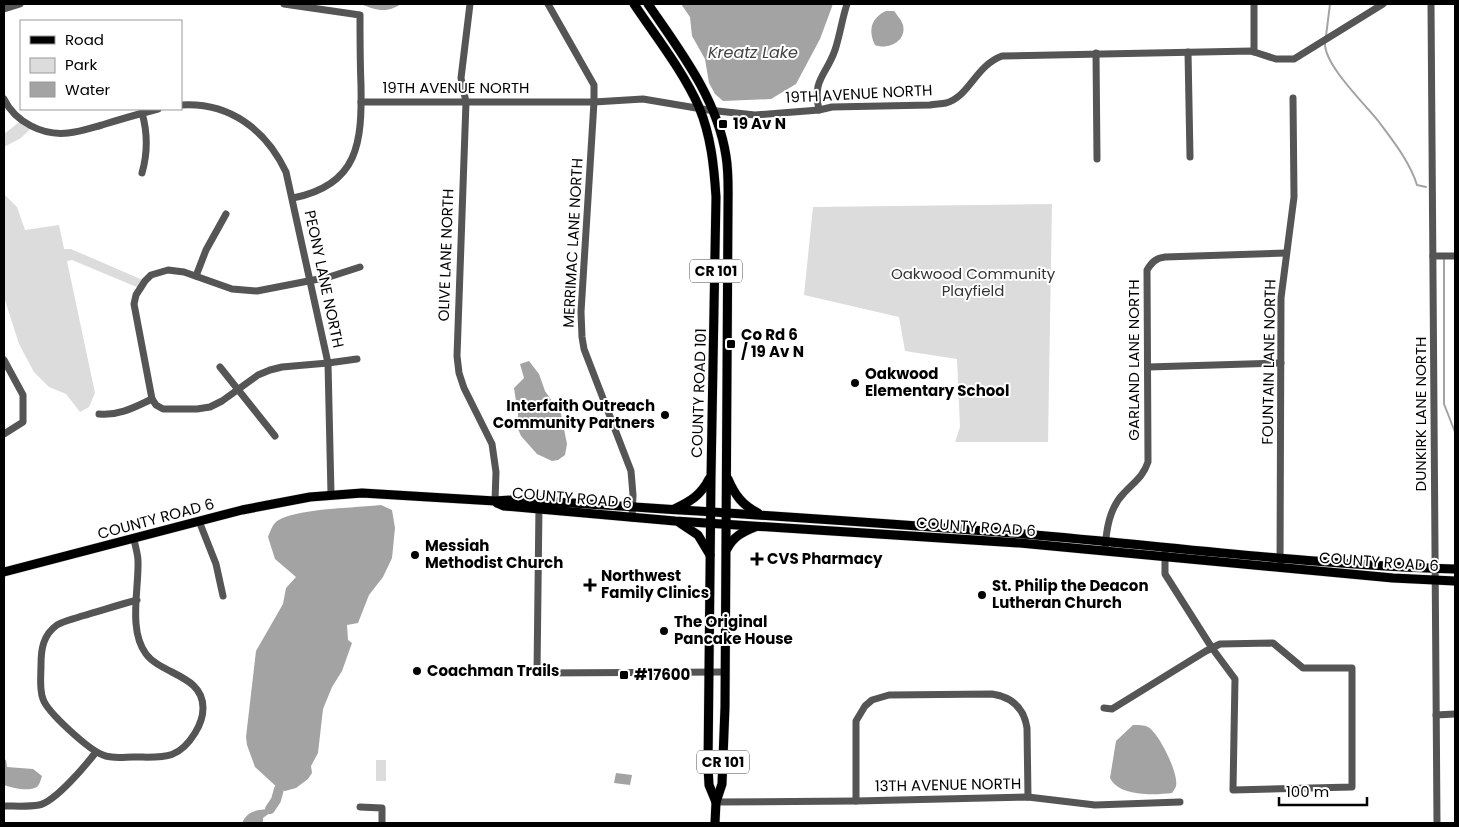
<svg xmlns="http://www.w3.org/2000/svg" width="1459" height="827" font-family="Poppins,sans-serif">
<rect width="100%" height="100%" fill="#fff"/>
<g fill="#dcdcdc">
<polygon points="22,120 33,126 21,138 4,147 4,134"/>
<polygon points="4,194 17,207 25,230 59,225 64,249 71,249 145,281 139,288 72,260 67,261 95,393 89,407 80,412 66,394 49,387 34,372 19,344 4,297"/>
<polygon points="1052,204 1048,442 955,442 960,427 957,359 905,351 899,317 804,295 813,207"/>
<rect x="376" y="760" width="10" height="21"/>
</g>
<g fill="#a3a3a3">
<path d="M 361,4 L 401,4 C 386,14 375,10 361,4 Z"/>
<polygon points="681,4 833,4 820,39 796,84 771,99 723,101 715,94 709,83 705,59 692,36 690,17"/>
<path d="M 886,11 L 894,11 C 897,15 902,21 903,25 C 907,42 887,50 875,45 C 868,30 871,18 886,11 Z"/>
<polygon points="529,361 539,374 545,391 561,414 567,444 565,455 558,460 552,461 537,454 521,436 518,429 518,414 514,388 524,378 520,364"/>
<path d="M 381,505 L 392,510 L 395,528 L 392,558 L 383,577 L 369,595 L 358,623 L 347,625 L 348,640 L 352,643 L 342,671 L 332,687 L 323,709 L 318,753 L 311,766 L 312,773 L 308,779 L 296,788 L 285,791 L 279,789 L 255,767 L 247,745 L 246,737 L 256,651 L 283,604 L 286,588 L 296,577 L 275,559 L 268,537 C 270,532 272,526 275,523 C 289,508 359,508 381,505 Z"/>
<path d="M 1133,725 C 1137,725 1144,725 1148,727 C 1159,733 1179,774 1176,786 C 1176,787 1173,792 1172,793 C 1155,795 1119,797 1110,778 L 1116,741 Z"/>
<path d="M 4,759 L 6,760 L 7,767 L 33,769 L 42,776 C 41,779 40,784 37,787 C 28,792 13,788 4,785 Z"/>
<polygon points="616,773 632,775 630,785 614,783"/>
<path d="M 270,809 L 271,812 L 263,818 L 263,823 L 242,823 C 248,810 257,810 270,809 Z"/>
</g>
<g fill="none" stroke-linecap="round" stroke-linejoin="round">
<g stroke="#a3a3a3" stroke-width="2">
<polyline points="1326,36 1330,4"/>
<path d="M 1325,43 C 1324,65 1365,104 1379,122 C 1393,141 1410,162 1417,185 L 1426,187"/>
<polyline points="1444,260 1444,404 1455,432"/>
</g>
<polyline stroke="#a3a3a3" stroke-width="10" points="270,809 276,800 279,789"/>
<defs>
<g id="major">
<path d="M 634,4 C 656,37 683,71 699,107 C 711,136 714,166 716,197 L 711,477 L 708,767 L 709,785 L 716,802"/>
<path d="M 648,4 C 680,51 717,98 726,156 C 729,174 728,191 728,209 L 725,707 L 722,784 L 716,802 L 715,823"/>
<path d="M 728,479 C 735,495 742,505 758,513"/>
<polyline points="497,503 504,506 675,521 1020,543 1393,578 1455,581"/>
<path d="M 674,509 C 690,502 701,495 709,479"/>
<polyline points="680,523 698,535 710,555"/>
<path d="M 727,549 C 733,537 742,532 755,527"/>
<path d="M 4,572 L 242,510 L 310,497 L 362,493 L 495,501 L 512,500 L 539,501 C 700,511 861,521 1023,534 C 1167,546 1311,565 1455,569"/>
</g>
</defs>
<use href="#major" stroke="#dbdbdb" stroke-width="10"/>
<g stroke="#555" stroke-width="7">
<path d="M 284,4 L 360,15 C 360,38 360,62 361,85 C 362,142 359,185 293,198"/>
<polyline points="470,4 461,78 466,102 457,356 459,373 464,388 492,444 496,472 495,501"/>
<polyline points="548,4 594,85 594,102 581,312 582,337 584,349 631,471 633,495 632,518"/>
<polyline points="1254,4 1254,52"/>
<polyline points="1431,4 1437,823"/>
<polyline points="4,9 20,4"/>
<polyline points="1188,52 1190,157"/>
<polyline points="1096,53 1097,159"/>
<path d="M 4,99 C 15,122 43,136 68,133 C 80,132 91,128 102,125 C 121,119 139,114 158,109"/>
<path d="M 361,102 L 594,102 L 643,99 L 708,110 L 755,115 L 819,110 L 832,107 L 930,105 C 935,104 941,104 946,103 C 970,96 975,66 1002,56 L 1251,51 L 1276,59 L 1294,59 L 1383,4"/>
<path d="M 181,105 C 230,102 266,130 286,172 L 328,363 L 331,494"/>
<path d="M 819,110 C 812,79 826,76 835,50 C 840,35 842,19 847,4"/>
<path d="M 142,113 C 148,134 148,152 142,173"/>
<polyline points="1433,256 1455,256"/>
<polyline points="196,276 206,250 226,214"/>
<polyline points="357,359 328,363 282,367 270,370 258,375 222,401 210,407 197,409 163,409 156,405 152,399 134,304 136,295 145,281 151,275 168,270 184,272 232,289 257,291 329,277 360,267"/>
<polyline points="4,360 23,395 23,422 4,434"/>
<polyline points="220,367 275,436"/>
<polyline points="1148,367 1281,363"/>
<path d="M 99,414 C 119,416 135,407 152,399"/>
<polyline points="539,505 537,673 724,672"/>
<polyline points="199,521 216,564 223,596"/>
<path d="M 134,539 C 135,546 138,554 138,561 C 139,589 128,630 146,654 C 162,675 203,675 203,708 C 203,718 200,725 195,733 C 178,761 162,757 133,757 C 124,757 112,759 103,755 C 89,750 47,712 43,699 C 39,689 41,676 41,665 C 41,649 43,635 57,625 C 64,621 74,619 82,616 C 100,611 118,605 137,600"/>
<path d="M 1105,551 C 1106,531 1109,508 1124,493 C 1134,482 1143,477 1148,462 L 1147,270 C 1152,262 1156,258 1165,257 L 1286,253"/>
<polyline points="1280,568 1281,298 1294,197 1293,98"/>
<polyline points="1104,708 1112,709 1206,651 1220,644 1273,643 1303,668 1352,668 1352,787 1233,790 1235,679 1212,648 1165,574 1165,551"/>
<polyline points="1436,715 1455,714"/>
<path d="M 856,801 L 856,721 L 865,706 L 872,700 L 889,695 L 992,694 C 1012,697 1024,708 1027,728 L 1028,797"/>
<polyline points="716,802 856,801 1028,797 1095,805 1180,802"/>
<path d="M 4,806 C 15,806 28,807 39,805 C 55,802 86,765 96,752"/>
<polyline points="360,807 382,808 382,823"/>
</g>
<use href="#major" stroke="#000" stroke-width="9"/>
</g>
<g fill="#000" stroke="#fff" stroke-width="2">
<rect x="718" y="119" width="10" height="10" rx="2.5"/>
<rect x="726" y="339" width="10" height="10" rx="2.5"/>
<circle cx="855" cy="383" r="5"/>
<circle cx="665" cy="415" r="5"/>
<circle cx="415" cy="555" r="5"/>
<path d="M754.5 551.5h5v5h5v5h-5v5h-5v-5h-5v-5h5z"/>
<path d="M587.5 577.5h5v5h5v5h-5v5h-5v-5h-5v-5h5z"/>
<circle cx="982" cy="595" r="5"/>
<circle cx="664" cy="631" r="5"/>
<circle cx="417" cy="671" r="5"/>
<rect x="619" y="670" width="10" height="10" rx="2.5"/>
</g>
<g text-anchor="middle" stroke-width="4" stroke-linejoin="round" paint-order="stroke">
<g fill="#fff" stroke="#4c4c4c" stroke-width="1">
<rect x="690" y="259.5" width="52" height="23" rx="4"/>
<rect x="697" y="750.5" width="52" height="23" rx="4"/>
</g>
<g font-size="14" font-weight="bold" fill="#000">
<text x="716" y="276">CR 101</text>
<text x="723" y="767">CR 101</text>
</g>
<g font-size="15" fill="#000" stroke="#fff">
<text x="456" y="93">19TH AVENUE NORTH</text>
<text transform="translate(859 94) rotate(-3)" y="5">19TH AVENUE NORTH</text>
<text transform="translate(573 243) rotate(-87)" y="5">MERRIMAC LANE NORTH</text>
<text transform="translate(446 255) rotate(-88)" y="5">OLIVE LANE NORTH</text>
<text transform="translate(324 279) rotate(78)" y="5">PEONY LANE NORTH</text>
<text transform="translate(1134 360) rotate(-90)" y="5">GARLAND LANE NORTH</text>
<text transform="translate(1269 362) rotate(-89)" y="5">FOUNTAIN LANE NORTH</text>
<text transform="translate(699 393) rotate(-88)" y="5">COUNTY ROAD 101</text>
<text transform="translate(1421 414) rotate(-90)" y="5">DUNKIRK LANE NORTH</text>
<text transform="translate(572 498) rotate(5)" y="5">COUNTY ROAD 6</text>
<text transform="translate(156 519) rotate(-15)" y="5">COUNTY ROAD 6</text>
<text transform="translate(976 527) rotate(4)" y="5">COUNTY ROAD 6</text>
<text transform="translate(1379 562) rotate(4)" y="5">COUNTY ROAD 6</text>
<text transform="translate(948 785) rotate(-1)" y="5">13TH AVENUE NORTH</text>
</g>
<g font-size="15" font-weight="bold" fill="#000" stroke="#fff" text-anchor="start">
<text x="733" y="129">19 Av N</text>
<text x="741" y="340">Co Rd 6<tspan x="741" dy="17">/ 19 Av N</tspan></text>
<text x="865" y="379">Oakwood<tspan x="865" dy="17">Elementary School</tspan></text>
<text x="655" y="411" text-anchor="end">Interfaith Outreach<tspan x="655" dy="17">Community Partners</tspan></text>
<text x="425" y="551">Messiah<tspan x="425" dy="17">Methodist Church</tspan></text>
<text x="767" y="564">CVS Pharmacy</text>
<text x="601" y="581">Northwest<tspan x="601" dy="17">Family Clinics</tspan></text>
<text x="992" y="591">St. Philip the Deacon<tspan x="992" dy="17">Lutheran Church</tspan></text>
<text x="674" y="627">The Original<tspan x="674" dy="17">Pancake House</tspan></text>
<text x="427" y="676">Coachman Trails</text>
<text x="634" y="680">#17600</text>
</g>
<g font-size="15" fill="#333" stroke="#fff">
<text x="973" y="279">Oakwood Community<tspan x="973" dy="17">Playfield</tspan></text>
</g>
<g font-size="16" font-style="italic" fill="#444" stroke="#fff">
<text x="753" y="58">Kreatz Lake</text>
</g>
</g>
<rect width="1459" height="827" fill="none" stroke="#000000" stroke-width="10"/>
<rect x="20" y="20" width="162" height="90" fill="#ffffff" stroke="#999999"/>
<rect x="30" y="36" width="25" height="8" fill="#000000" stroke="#999999"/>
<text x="65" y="45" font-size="15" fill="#000000">Road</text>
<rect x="30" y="58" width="25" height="15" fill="#dcdcdc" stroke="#999999"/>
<text x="65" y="70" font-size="15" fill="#000000">Park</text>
<rect x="30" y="82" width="25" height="15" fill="#a3a3a3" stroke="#999999"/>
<text x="65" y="95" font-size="15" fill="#000000">Water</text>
<path d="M1279 797v8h88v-8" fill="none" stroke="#000000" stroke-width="2.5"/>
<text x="1286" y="797" font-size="15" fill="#000000" stroke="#ffffff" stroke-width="4" paint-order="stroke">100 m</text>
</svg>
